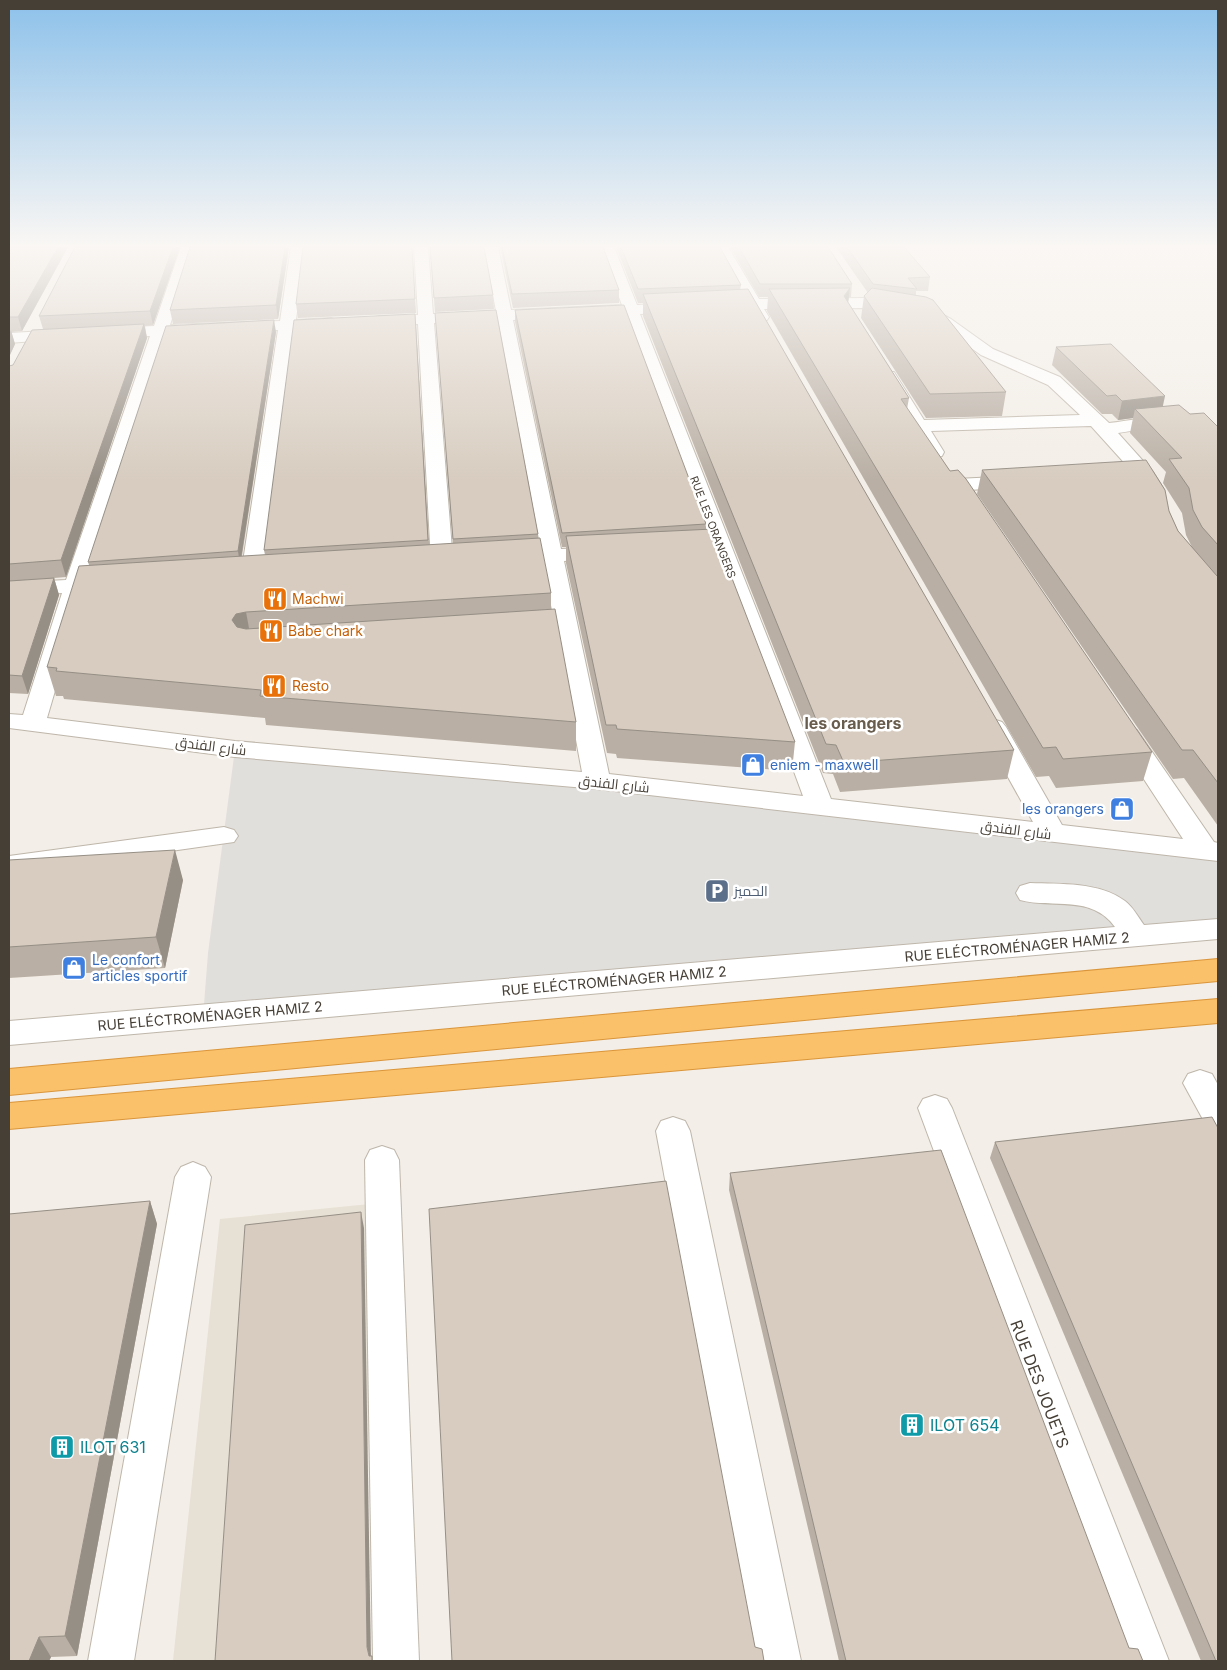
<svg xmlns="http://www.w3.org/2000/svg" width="1227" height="1670" font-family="Inter,Cairo,sans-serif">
<rect width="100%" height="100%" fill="#f3eee7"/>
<polygon fill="#e7e0d5" points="370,1204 365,1661 173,1661 220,1219"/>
<polygon fill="#e1dfdc" points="235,749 1218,852 1218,929 203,1017 208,953"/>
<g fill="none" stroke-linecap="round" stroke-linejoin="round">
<defs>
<g id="minor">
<path d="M 181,247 L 195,247 L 170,325 L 280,321 L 291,247 L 305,247 L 296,320 L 331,318 L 337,320 L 339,323 L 337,326 L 331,328 L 294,329 L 263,575 L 260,580 L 252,581 L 244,580 L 241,575 L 278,330 L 167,335 L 89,579 L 110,577 L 118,579 L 121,584 L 118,589 L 84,592 L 47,718 L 235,741 L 582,772 L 543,562 L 507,564 L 500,562 L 496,558 L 500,554 L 541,550 L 498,320 L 434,323 L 453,562 L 450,567 L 442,568 L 434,567 L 431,562 L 418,324 L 379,326 L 373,324 L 371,321 L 373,318 L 379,316 L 418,315 L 414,247 L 428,247 L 433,314 L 496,311 L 484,247 L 498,247 L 511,310 L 622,305 L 600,247 L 614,247 L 637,305 L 744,300 L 714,247 L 728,247 L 759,299 L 865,298 L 911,304 L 936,311 L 951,319 L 993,349 L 1060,377 L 1109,423 C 1145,419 1188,406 1218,432 L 1218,448 C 1206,445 1200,432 1189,429 C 1170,423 1137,430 1118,433 L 1153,472 L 1164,490 L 1161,494 L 1154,496 L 1147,494 L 1138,478 L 1091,426 L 931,431 L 944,452 L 942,456 L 935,458 L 928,456 L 926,452 L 880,376 L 882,372 L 894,372 L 924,420 L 1080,415 L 1048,385 L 981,355 L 939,325 L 924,317 L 865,308 L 764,309 L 769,317 L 767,320 L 755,320 L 749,309 L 640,314 L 831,799 L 1033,822 L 980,727 L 984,722 L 993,719 L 1002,722 L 1006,727 L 1062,825 L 1183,839 L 1115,735 L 1119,730 L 1128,727 L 1137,730 L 1214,842 L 1218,843 L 1218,861 L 597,789 L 235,757 L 9,728 L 9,714 L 23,715 L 62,593 L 9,597 L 9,583 L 66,580 L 150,336 L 109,338 L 103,336 L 101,333 L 103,330 L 109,328 L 154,326 ZM 625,314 L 803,796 L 609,774 L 564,561 L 611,557 L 615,553 L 611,549 L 604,547 L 561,549 L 513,320 Z"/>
<polygon points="66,330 72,332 74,335 72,338 9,343 9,333"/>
<polygon points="1017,476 1024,478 1027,482 1024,486 956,491 949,489 946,485 949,481 956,479"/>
<polygon points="224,827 234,830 238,836 234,842 9,874 9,856"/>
<path d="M 1030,883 C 1060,884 1100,882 1125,901 C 1133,907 1138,917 1144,925 L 1218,919 L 1218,939 L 9,1045 L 9,1021 L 1115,927 C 1091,894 1054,909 1020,900 L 1016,893 L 1020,886 Z"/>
<polygon points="1200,1070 1212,1074 1218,1085 1218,1128 1206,1125 1183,1083 1188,1074"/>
<polygon points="935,1095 947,1099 952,1108 1169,1661 1123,1661 918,1108 923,1099"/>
<polygon points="673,1117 685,1121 690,1131 801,1661 755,1661 656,1131 661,1121"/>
<polygon points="382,1146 394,1150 399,1160 419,1661 373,1661 365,1160 370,1150"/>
<polygon points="193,1162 205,1167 211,1177 134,1661 88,1661 175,1177 181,1167"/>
</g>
<g id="highway">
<polygon points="1218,959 1218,981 9,1095 9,1069"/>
<polygon points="1218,999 1218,1023 9,1129 9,1103"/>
</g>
</defs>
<use href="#minor" stroke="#beb6aa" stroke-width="2"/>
<use href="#highway" stroke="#da953a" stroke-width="2"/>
<use href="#minor" fill="#fff" fill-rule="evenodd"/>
<use href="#highway" fill="#fac16a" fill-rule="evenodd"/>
</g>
<g fill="#b9afa4">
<polygon points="9,247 68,247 22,331 11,332 15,344 9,357"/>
<polygon points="180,247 153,325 145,326 147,338 66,577 54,578 59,595 28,694 9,693 9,366 13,365 43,329 39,316"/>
<polygon points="190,247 289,247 278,319 173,324 170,310"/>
<polygon points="412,247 416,313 298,318 296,304"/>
<polygon points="430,247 493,295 494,309 435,312"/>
<polygon points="500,247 603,247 619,290 619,303 513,308"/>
<polygon points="616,247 720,247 741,285 740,290 1014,750 1007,779 840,792 833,774 823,773 643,316 643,303 638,303"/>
<polygon points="730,247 828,247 852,284 851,297 849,297 848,303 909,398 907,409 950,471 1152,752 1143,781 1056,788 1049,776 1036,777 767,311 768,297 759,297"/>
<polygon points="836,247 904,247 930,277 928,291 916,291 916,295 1006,392 1002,416 926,418 861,318 864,296 868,293"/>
<polygon points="515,310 706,524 706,529 795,742 792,771 617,758 616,754 607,753 566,563 566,547 562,547 515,322"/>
<polygon points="435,313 538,534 538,539 551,593 551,610 576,722 576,751 266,725 265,718 64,699 63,696 56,696 47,667 89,565 88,562 276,332 242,556 265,555 264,550 415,314 429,545 453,544"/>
<polygon points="1056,347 1163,407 1190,414 1218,427 1218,826 1184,778 1173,779 977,494 982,470 1169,511 1178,531 1192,547 1186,535 1182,513 1163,483 1166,472 1130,433 1133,418 1118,420 1112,414 1102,414 1052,365"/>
<polygon points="9,860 183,880 165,968 9,978"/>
<polygon points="995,1142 1218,1661 1201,1661 990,1158"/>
<polygon points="730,1173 1129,1648 1143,1661 839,1661 729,1190"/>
<polygon points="150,1201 157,1224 77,1656 51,1657 49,1661 9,1661"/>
</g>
<g fill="#968f86">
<polygon points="58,247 68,247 22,331 18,317"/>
<polygon points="173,247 180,247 153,325 150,311"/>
<polygon points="285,247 289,247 278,319 276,305"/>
<polygon points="850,288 847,310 844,296"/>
<polygon points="415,314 416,326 429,554 428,540"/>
<polygon points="274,320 276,332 240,565 238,551"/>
<polygon points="144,324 147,338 66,577 61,560"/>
<polygon points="11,330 15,344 9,357 9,334"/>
<polygon points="1165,396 1161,415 1135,409 1133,418 1118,420 1122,401"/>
<polygon points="54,578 59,595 28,694 22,676"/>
<polygon points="246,612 251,639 242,642 232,620 236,614"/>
<polygon points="175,850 183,880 165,968 156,937"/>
<polygon points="150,1201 157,1224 77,1656 65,1636"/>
<polygon points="361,1212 364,1228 371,1661 369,1656 367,1647"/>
<polygon points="39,1637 51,1657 49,1661 29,1661"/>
</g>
<g fill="#d7ccbf" stroke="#968f86">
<polygon points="9,247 58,247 18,317 9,317"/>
<polygon points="75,247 173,247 150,311 39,316"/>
<polygon points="190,247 285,247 276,305 170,310"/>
<polygon points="303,247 412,247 415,299 296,304"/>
<polygon points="430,247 484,247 493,295 434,298"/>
<polygon points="502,247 603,247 619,290 512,294"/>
<polygon points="621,247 720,247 741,285 638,289"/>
<polygon points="739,247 828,247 852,284 760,284"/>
<polygon points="847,247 904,247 930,277 908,278 917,289 873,284"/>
<polygon points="850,288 844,296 909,398 901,399 950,471 958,470 966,479 1152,752 1063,759 1056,747 1043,748 769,289"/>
<polygon points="872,288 926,297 933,300 1006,392 930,394 864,296"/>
<polygon points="748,289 1014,750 844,763 836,745 826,744 643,294"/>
<polygon points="624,305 706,524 562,533 515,310"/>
<polygon points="496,310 538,534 453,539 435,313"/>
<polygon points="415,314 428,540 264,550 294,320"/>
<polygon points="274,320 238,551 88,562 166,326"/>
<polygon points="144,324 61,560 9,564 9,366 13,365 32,330"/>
<polygon points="1111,344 1165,396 1122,401 1116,395 1107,396 1056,347"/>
<polygon points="1179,405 1190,414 1204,413 1218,427 1218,545 1202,527 1193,510 1189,488 1169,459 1182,458 1135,409"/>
<polygon points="1146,460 1165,490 1169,511 1178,531 1217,576 1218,576 1218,783 1193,750 1182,750 982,470"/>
<polygon points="713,529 795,742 617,729 616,725 606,725 566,536"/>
<polygon points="540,538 551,593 246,612 236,614 232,620 237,627 246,629 555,609 576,722 260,696 261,690 56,671 57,668 47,667 79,566"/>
<polygon points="54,578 22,676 9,675 9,581"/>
<polygon points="175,850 156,937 9,947 9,860"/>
<polygon points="1212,1117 1218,1128 1218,1661 1216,1661 995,1142"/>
<polygon points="941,1150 1129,1648 1138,1649 1143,1661 846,1661 730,1173"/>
<polygon points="666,1181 755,1647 762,1649 764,1661 452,1661 429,1209"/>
<polygon points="150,1201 65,1636 39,1637 29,1661 9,1661 9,1214"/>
<polygon points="361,1212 367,1647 369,1656 372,1656 372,1661 215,1661 245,1225"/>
</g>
<linearGradient id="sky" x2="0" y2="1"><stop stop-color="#8dc1ea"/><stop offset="0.51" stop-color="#faf7f4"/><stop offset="1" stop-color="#faf7f4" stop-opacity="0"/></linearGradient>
<rect width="1227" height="481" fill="url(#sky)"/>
<defs>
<symbol id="restaurant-square" viewBox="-11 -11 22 22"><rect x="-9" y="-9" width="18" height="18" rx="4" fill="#e8710a" stroke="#fff"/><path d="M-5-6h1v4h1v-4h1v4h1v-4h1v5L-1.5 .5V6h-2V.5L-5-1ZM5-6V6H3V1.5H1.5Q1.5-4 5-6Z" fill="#fff"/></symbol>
<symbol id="shop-square" viewBox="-11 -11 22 22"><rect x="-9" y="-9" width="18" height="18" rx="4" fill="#3f7fe0" stroke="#fff"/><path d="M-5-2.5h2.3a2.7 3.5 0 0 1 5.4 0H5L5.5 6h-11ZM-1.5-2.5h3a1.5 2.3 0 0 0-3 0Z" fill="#fff"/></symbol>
<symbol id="parking-square" viewBox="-11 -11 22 22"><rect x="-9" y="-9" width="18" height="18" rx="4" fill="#5c6f8a" stroke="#fff"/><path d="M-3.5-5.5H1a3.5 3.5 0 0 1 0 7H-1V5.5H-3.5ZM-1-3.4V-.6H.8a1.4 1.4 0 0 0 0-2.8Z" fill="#fff"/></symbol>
<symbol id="building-square" viewBox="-11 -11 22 22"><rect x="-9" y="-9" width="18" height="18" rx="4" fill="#0f9aa8" stroke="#fff"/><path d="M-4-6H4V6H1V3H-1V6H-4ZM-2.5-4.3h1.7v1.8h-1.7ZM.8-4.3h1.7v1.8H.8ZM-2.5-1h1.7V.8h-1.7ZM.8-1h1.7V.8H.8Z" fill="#fff"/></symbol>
</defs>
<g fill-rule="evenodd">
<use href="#restaurant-square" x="261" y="585" width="28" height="28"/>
<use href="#restaurant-square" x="257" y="617" width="28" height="28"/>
<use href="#restaurant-square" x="260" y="672" width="28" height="28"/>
<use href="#shop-square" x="739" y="751" width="28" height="28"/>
<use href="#shop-square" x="1108" y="795" width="28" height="28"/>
<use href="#parking-square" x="703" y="877" width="28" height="28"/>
<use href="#shop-square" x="60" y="954" width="28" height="28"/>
<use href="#building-square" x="898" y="1411" width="28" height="28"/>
<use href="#building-square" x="48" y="1433" width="28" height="28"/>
</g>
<g text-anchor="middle" stroke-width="5" stroke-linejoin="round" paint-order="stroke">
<g font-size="11" fill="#463f36" stroke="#fff">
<text transform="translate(713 527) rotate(69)" y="4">RUE LES ORANGERS</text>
</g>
<g font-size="14" fill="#c56008" stroke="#fff" text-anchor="start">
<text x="292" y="604">Machwi</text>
<text x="288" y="636">Babe chark</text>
<text x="292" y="691">Resto</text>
</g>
<g font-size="14" fill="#463f36" stroke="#fff">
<text transform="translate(211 746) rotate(7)" y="5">شارع الفندق</text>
<text transform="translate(614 784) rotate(6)" y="5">شارع الفندق</text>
<text transform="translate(1016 830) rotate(7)" y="5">شارع الفندق</text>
<text transform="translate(1017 947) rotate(-5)" y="5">RUE ELÉCTROMÉNAGER HAMIZ 2</text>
<text transform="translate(614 981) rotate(-5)" y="5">RUE ELÉCTROMÉNAGER HAMIZ 2</text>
<text transform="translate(210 1016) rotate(-5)" y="5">RUE ELÉCTROMÉNAGER HAMIZ 2</text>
</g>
<g font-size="14" fill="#366cbe" stroke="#fff" text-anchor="start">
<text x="770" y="770">eniem - maxwell</text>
<text x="1104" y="814" text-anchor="end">les orangers</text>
<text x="92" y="965">Le confort<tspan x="92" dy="16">articles sportif</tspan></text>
</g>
<g font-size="14" fill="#4e5e75" stroke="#fff" text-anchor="start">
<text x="734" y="896">الحميز</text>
</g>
<g font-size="16" font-weight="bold" fill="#685c4d" stroke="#fff">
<text x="853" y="729">les orangers</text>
</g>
<g font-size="16" fill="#463f36" stroke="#fff">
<text transform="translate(1040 1384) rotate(69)" y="6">RUE DES JOUETS</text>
</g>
<g font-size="16" fill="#0d838f" stroke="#fff" text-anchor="start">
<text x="930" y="1431">ILOT 654</text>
<text x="80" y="1453">ILOT 631</text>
</g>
</g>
<rect width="1227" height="1670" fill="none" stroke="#463f36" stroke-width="20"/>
</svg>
